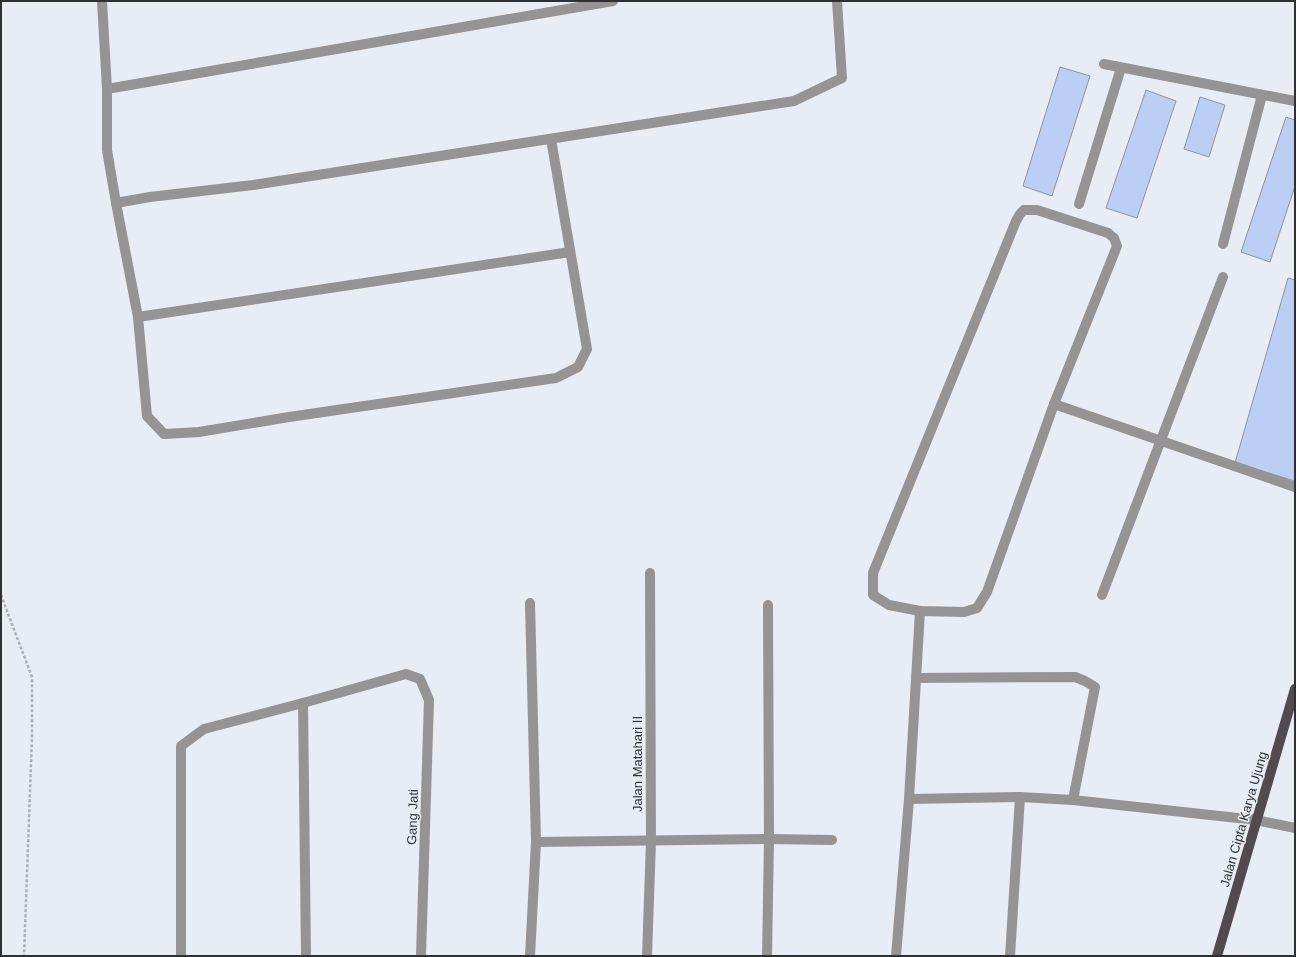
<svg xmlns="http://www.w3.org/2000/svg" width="1296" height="957" font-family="Helvetica,sans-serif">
<rect width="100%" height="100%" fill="#e8ecf4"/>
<g fill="#bbcef3" stroke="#90949b">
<polygon points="1060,67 1090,76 1052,196 1023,186"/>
<polygon points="1146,90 1176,101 1137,218 1106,208"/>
<polygon points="1200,97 1225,105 1209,157 1184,149"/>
<polygon points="1286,117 1295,120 1295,186 1270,262 1241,252"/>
<polygon points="1288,278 1295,280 1295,481 1235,463"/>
</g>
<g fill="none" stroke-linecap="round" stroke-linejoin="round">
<polyline stroke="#acafb5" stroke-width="2.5" stroke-dasharray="3 2" stroke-linecap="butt" points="1,595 32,677 32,737 24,956"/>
<g stroke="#969395" stroke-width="10">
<polyline points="102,1 107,89"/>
<polyline points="613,1 107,89 107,150 116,203 150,197 253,185 794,101 842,78 837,1"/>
<polyline points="1104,64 1295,101"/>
<polyline points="116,203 138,317 147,416 164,434 199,432 289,417 556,378 578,367 587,349 551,139"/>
<polyline points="1079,204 1121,68"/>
<polygon points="1024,210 1037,210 1108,233 1114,238 1117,246 1054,404 987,592 977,608 964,612 920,611 889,605 873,595 873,573 1016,221 1020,214"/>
<polyline points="1223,244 1262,95"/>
<polyline points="138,317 570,252"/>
<polyline points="1054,404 1295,487"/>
<polyline points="1102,595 1223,277"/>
<polyline points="916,678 1075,677 1085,681 1095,687 1073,800"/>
<polyline points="303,703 306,956"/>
<polyline points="909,799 1020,797 1073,800 1256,820 1295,828"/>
<polyline points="536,842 769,839 832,840"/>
<polyline points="181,956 181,746 204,729 303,703 406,674 420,679 429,700 421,956"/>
<polyline points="530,956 536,842 530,603"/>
<polyline points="647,956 651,841 650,573"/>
<polyline points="767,956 769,839 768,605"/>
<polyline points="896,956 909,799 920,611"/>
<polyline points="1010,956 1020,797"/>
</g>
<polyline stroke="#514b4f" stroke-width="10" points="1217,956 1295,689"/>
</g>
<g text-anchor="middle" stroke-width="3" stroke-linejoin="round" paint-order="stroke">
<g font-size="13" fill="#2e3033" stroke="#e8ecf4">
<text transform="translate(637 764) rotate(-90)" y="5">Jalan Matahari II</text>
<text transform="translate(412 817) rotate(-88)" y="5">Gang Jati</text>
<text transform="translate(1243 819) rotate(-74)" y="5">Jalan Cipta Karya Ujung</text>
</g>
</g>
<rect width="1296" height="957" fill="none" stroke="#2e3033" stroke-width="4"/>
</svg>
